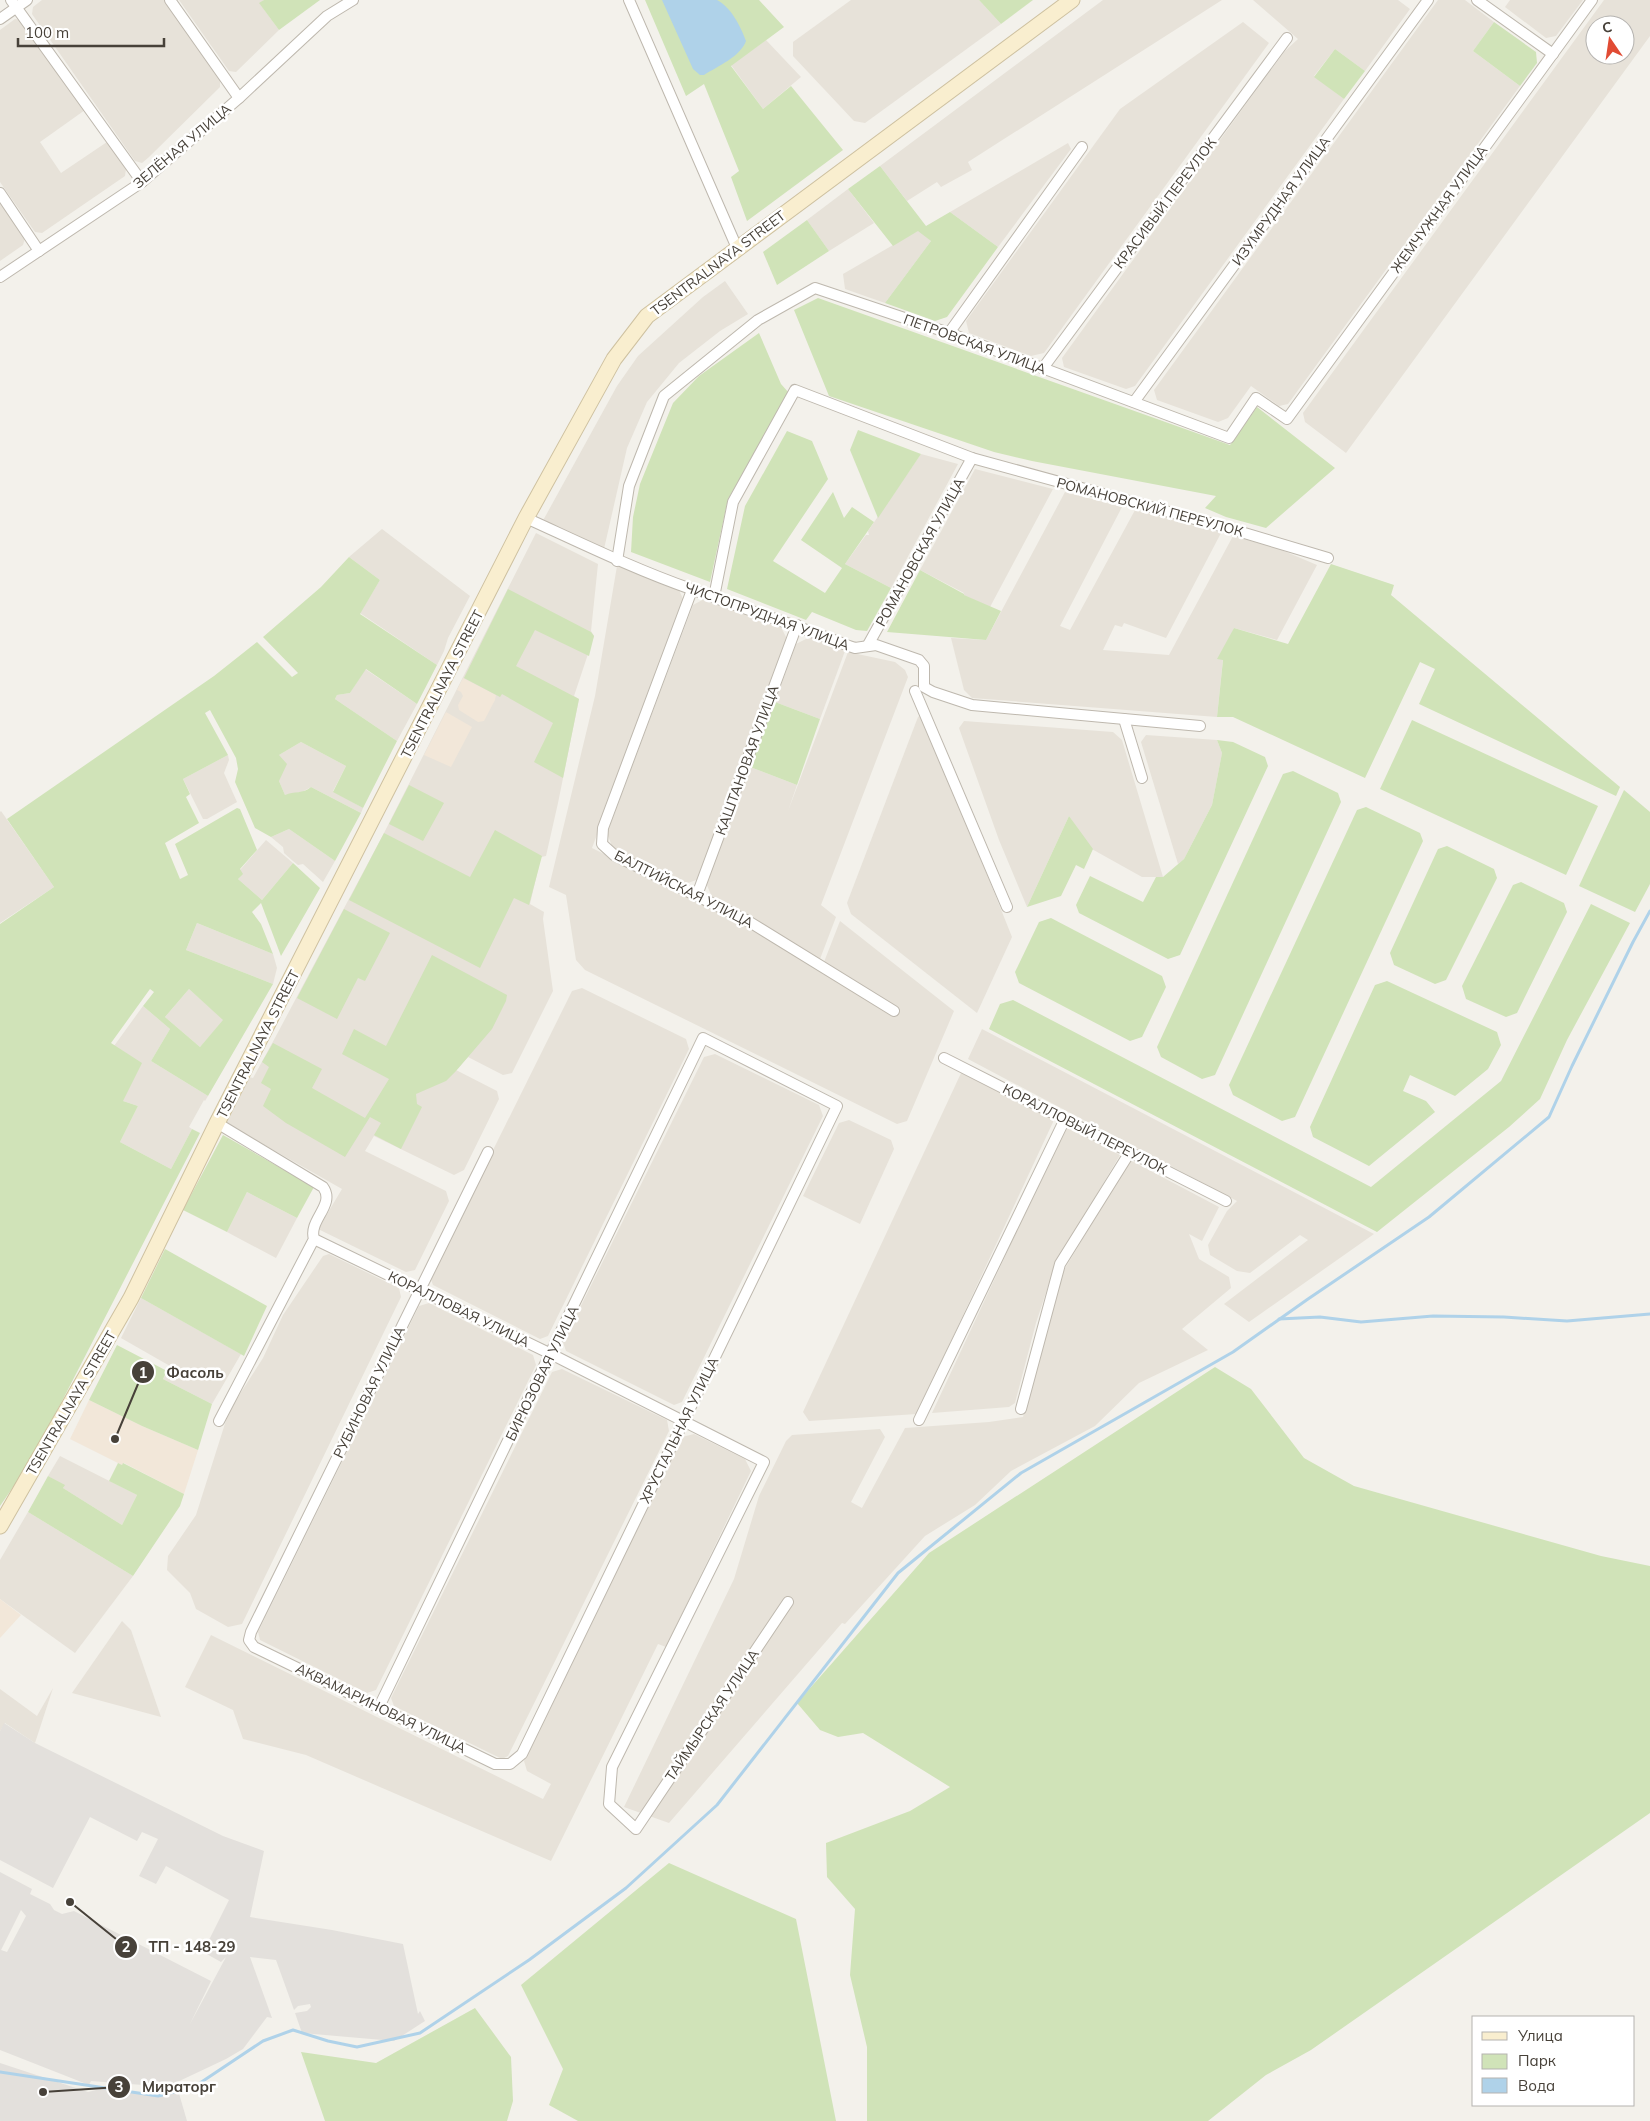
<svg xmlns="http://www.w3.org/2000/svg" width="1650" height="2121" font-family="Mulish,sans-serif">
<rect width="100%" height="100%" fill="#f3f1eb"/>
<g fill="#e7e2d9" fill-rule="evenodd">
<polygon points="42,0 165,0 220,80 220,87 149,157 142,163 135,161 32,14 33,7"/>
<polygon points="179,0 264,0 260,4 279,30 236,72 229,71"/>
<polygon points="851,0 979,0 1001,24 865,123 854,121 793,56 793,42"/>
<polygon points="1103,0 1222,0 968,162 972,170 941,187 937,182 907,201 880,166"/>
<polygon points="1253,0 1398,0 1410,9 1365,71 1335,49 1314,76 1344,99 1135,386 1126,389 1064,367 1062,358 1262,82 1285,51 1298,39"/>
<polygon points="1438,0 1465,0 1494,22 1473,51 1520,86 1288,404 1279,406 1251,386 1228,418 1218,422 1157,400 1154,390"/>
<polygon points="1510,0 1583,0 1556,36 1546,38 1505,7"/>
<path d="M 1604,0 L 1650,0 L 1650,36 L 1346,453 L 1305,422 L 1303,413 ZM 1595,25 L 1625,25 L 1625,55 L 1595,55 Z"/>
<polygon points="15,19 22,20 85,110 40,142 61,173 107,142 126,169 125,176 42,233 35,232 0,182 0,30"/>
<polygon points="1243,22 1269,43 1044,353 1031,356 969,333 966,321 1120,109"/>
<polygon points="766,40 801,77 763,109 731,65"/>
<polygon points="1068,143 1071,149 998,247 950,212"/>
<polygon points="848,189 874,223 829,251 807,220"/>
<polygon points="0,203 25,238 23,245 0,261"/>
<polygon points="919,230 931,241 885,303 845,289 843,274"/>
<polygon points="725,281 748,314 720,331 679,363 647,402 627,448 604,549 540,526 617,386 638,356 703,297"/>
<polygon points="921,454 958,464 891,588 845,564 866,535 869,535 868,531"/>
<polygon points="975,469 1053,489 990,607 963,595 964,593 920,570"/>
<polygon points="1065,492 1122,507 1060,626 1070,630 1135,510 1221,533 1166,638 1124,623 1122,627 1115,625 1103,650 1169,655 1233,536 1277,548 1317,565 1277,640 1234,628 1223,659 1217,717 972,698 964,690 951,638 986,640"/>
<polygon points="382,529 470,596 448,638 444,651 437,665 360,613 380,580 349,557"/>
<polygon points="536,533 598,564 591,631 594,636 574,696 579,699 558,803 546,856 541,857 530,904 544,912 543,919 553,991 512,1073 503,1075 468,1057 456,1070 497,1091 499,1099 464,1170 454,1175 374,1136 365,1151 446,1191 449,1201 415,1270 406,1272 318,1229 342,1189 226,1123 249,1077 253,1078 276,1036 384,833"/>
<polygon points="617,566 678,588 684,601 592,848 746,924 894,1017 898,1008 824,962 840,921 954,1011 907,1121 897,1124 585,970 576,960 566,895 549,887 595,696"/>
<polygon points="706,598 781,627 788,641 699,879 685,884 613,849 607,833 693,605"/>
<polygon points="810,637 845,651 820,719 775,702 796,644"/>
<polygon points="848,652 895,662 905,670 908,677 821,905 836,917 820,959 749,916 712,897 706,883 750,767 797,785 788,811"/>
<polygon points="365,669 417,704 397,741 335,699 337,695 350,693"/>
<polygon points="923,714 1012,937 977,1013 851,914 847,903 918,717"/>
<polygon points="964,721 1113,732 1122,740 1163,877 1142,877 1090,848 1069,816 1027,907 999,840 959,728"/>
<polygon points="1146,735 1217,740 1222,753 1212,805 1184,859 1178,864 1141,742"/>
<polygon points="301,742 346,766 333,791 363,808 361,813 311,787 302,792 285,795 279,781 279,755"/>
<polygon points="228,755 229,760 224,773 237,802 207,819 203,819 183,779"/>
<polygon points="1,811 54,887 0,923 0,812"/>
<polygon points="289,829 335,861 323,882 303,864 298,865 293,861 284,853 283,847 271,837"/>
<polygon points="266,840 293,863 262,900 238,879 242,874 240,870"/>
<polygon points="197,923 273,954 277,968 273,984 186,950"/>
<polygon points="582,988 686,1039 689,1049 548,1336 540,1339 433,1285 430,1277 572,991"/>
<polygon points="189,989 224,1020 200,1047 165,1017"/>
<polygon points="143,1006 170,1029 151,1061 208,1096 205,1101 204,1100 189,1127 192,1129 171,1169 120,1142 138,1106 123,1101 114,1046"/>
<polygon points="982,1029 1374,1234 1249,1322 1224,1304 1308,1240 1300,1235 1250,1273 1237,1271 1210,1255 1208,1245 1227,1211 1237,1201 968,1059"/>
<polygon points="715,1054 819,1105 823,1116 682,1402 674,1405 566,1351 563,1342 704,1057"/>
<polygon points="962,1071 1054,1120 917,1414 809,1421 803,1412"/>
<polygon points="849,1120 891,1140 894,1149 860,1224 803,1196 839,1123"/>
<polygon points="1066,1126 1120,1155 1055,1265 1036,1323 1015,1403 1009,1407 932,1413"/>
<polygon points="1130,1160 1219,1207 1202,1241 1189,1234 1199,1259 1229,1277 1231,1288 1182,1329 1208,1350 1139,1383 1095,1426 1011,1471 975,1505 925,1536 845,1624 842,1623 669,1823 624,1807 734,1579 759,1496 786,1441 792,1435 880,1429 885,1437 851,1502 862,1508 905,1428 989,1422 1023,1417 1051,1309 1064,1270"/>
<polygon points="247,1192 297,1218 276,1258 227,1232"/>
<polygon points="329,1254 399,1288 401,1297 242,1624 228,1627 196,1609 190,1593 167,1570 168,1556 196,1515 229,1411 263,1358 283,1315 323,1256"/>
<polygon points="141,1298 241,1354 212,1404 163,1379 170,1366 121,1338"/>
<polygon points="429,1303 533,1355 536,1365 376,1690 367,1693 260,1640 258,1632 419,1306"/>
<polygon points="562,1369 667,1420 669,1431 508,1756 502,1759 394,1706 391,1698 552,1372"/>
<polygon points="694,1434 745,1459 751,1471 666,1647 658,1644 551,1861 306,1755 243,1739 233,1710 185,1687 211,1635 543,1799 551,1784 527,1771 524,1761 682,1437"/>
<polygon points="60,1456 137,1495 122,1525 63,1488 64,1486 48,1476"/>
<polygon points="28,1512 133,1576 75,1653 0,1599 0,1560"/>
<polygon points="122,1621 131,1630 161,1717 72,1693"/>
<polygon points="53,1688 35,1743 5,1723 0,1731 0,1689 37,1716"/>
</g>
<g fill="#f2e7d9">
<polygon points="463,678 496,695 495,700 484,721 478,722 459,710 458,705 463,696 461,692 457,690"/>
<polygon points="446,712 472,727 451,767 424,755"/>
<polygon points="89,1400 142,1426 198,1450 184,1494 124,1463 122,1465 70,1439"/>
<polygon points="0,1599 21,1615 0,1638"/>
</g>
<g fill="#e3e0dc" fill-rule="evenodd">
<path d="M 4,1723 L 35,1743 L 223,1836 L 264,1851 L 250,1917 L 332,1930 L 403,1944 L 418,2014 L 420,2011 L 425,2021 L 394,2041 L 302,2033 L 295,2013 L 307,2011 L 311,2007 L 310,2004 L 298,2006 L 294,2010 L 276,1960 L 250,1957 L 272,2018 L 267,2017 L 243,2049 L 226,2059 L 173,2084 L 156,2086 L 91,2081 L 89,2085 L 0,2050 L 0,1872 L 32,1889 L 30,1894 L 50,1904 L 54,1910 L 62,1914 L 74,1911 L 211,1981 L 190,2024 L 226,1957 L 221,1962 L 203,1952 L 229,1900 L 166,1866 L 156,1884 L 139,1876 L 158,1839 L 142,1832 L 137,1841 L 90,1817 L 53,1888 L 0,1860 L 0,1731 ZM 21,1910 L 26,1916 L 7,1952 L 1,1950 Z"/>
<polygon points="0,2063 88,2092 104,2088 140,2093 178,2090 187,2121 0,2121"/>
</g>
<g fill="#d0e3b8" fill-rule="evenodd">
<polygon points="264,0 320,0 279,30 259,3"/>
<polygon points="645,0 759,0 784,27 731,66 763,109 791,86 843,150 747,221 731,177 739,171 704,84 686,96"/>
<polygon points="979,0 1033,0 1001,24"/>
<polygon points="1494,22 1536,52 1537,63 1520,86 1473,51"/>
<polygon points="1335,49 1365,71 1344,99 1314,77"/>
<polygon points="880,166 926,226 950,212 998,247 947,317 935,321 885,303 931,241 918,231 893,246 848,189"/>
<polygon points="807,220 829,251 777,285 763,252"/>
<polygon points="818,298 1230,445 1257,407 1335,468 1266,528 1226,517 1205,508 1216,496 1032,461 994,452 829,396 794,310"/>
<polygon points="759,333 781,384 789,393 728,499 710,582 631,552 633,517 640,484 673,403 699,376"/>
<polygon points="858,430 921,454 878,518 850,450"/>
<polygon points="787,431 812,441 828,479 773,561 825,593 842,568 801,540 833,492 844,518 852,507 874,522 845,564 891,588 867,631 856,630 812,612 806,620 727,589 745,506"/>
<path d="M 349,557 L 380,580 L 360,614 L 437,665 L 417,704 L 366,669 L 350,693 L 337,695 L 335,699 L 397,741 L 363,808 L 333,792 L 346,766 L 301,742 L 279,755 L 287,764 L 279,781 L 285,795 C 294,791 303,794 311,787 L 361,813 L 335,861 L 289,829 L 271,837 L 255,828 L 235,782 L 238,769 L 236,758 L 210,710 L 205,713 L 228,755 L 183,779 L 190,794 L 186,797 L 199,823 L 165,843 L 180,879 L 188,875 L 175,844 L 237,808 L 240,809 L 257,850 L 240,869 L 243,874 L 238,879 L 262,900 L 293,863 L 320,888 L 281,956 L 261,903 L 252,912 L 261,924 L 273,954 L 197,923 L 186,950 L 273,984 L 208,1096 L 151,1061 L 170,1029 L 143,1006 L 154,992 L 150,989 L 111,1043 L 142,1063 L 123,1101 L 138,1106 L 120,1142 L 171,1169 L 192,1129 L 200,1133 L 61,1403 L 20,1477 L 0,1506 L 0,924 L 54,887 L 7,819 L 214,676 L 257,642 L 292,677 L 298,673 L 263,637 L 321,587 ZM 189,989 L 223,1020 L 200,1047 L 165,1017 Z"/>
<polygon points="1331,564 1394,585 1391,595 1620,787 1616,796 1419,704 1435,669 1420,662 1365,778 1233,717 1217,717 1223,660 1217,659 1234,628 1288,644"/>
<polygon points="920,570 964,594 964,595 1001,611 986,640 887,632"/>
<polygon points="508,589 591,632 594,636 589,656 535,630 516,666 579,699 563,778 534,762 553,723 502,694 500,697 464,678"/>
<polygon points="775,702 820,719 797,785 750,767"/>
<polygon points="1412,720 1598,806 1566,875 1380,789"/>
<polygon points="1217,740 1233,742 1265,757 1268,766 1180,955 1168,959 1079,913 1076,905 1090,876 1143,902 1156,877 1163,877 1184,859 1212,805 1222,753"/>
<polygon points="1293,771 1338,793 1341,802 1215,1075 1202,1079 1161,1057 1157,1047 1283,774"/>
<polygon points="409,785 444,803 423,841 389,824"/>
<polygon points="1624,790 1650,812 1650,884 1635,912 1579,886"/>
<polygon points="1366,807 1420,833 1423,841 1295,1117 1282,1121 1233,1095 1229,1085 1357,810"/>
<polygon points="1069,816 1093,849 1084,869 1076,865 1061,896 1027,907"/>
<polygon points="495,830 542,856 529,905 514,898 480,968 349,900 384,833 470,877"/>
<polygon points="1447,846 1494,869 1497,878 1446,980 1435,984 1394,965 1390,953 1438,849"/>
<polygon points="1521,882 1564,903 1567,912 1517,1013 1506,1017 1466,999 1462,986 1513,885"/>
<polygon points="1591,904 1630,923 1567,1040 1540,1099 1509,1127 1377,1232 989,1029 1000,1004 1013,1000 1371,1187 1501,1081"/>
<polygon points="344,909 390,933 365,981 358,978 337,1019 297,998"/>
<polygon points="1051,918 1162,976 1166,987 1142,1037 1130,1041 1019,983 1015,972 1039,922"/>
<polygon points="432,955 507,995 506,1001 492,1029 456,1071 446,1081 416,1094 417,1104 422,1107 401,1149 374,1135 381,1123 370,1117 345,1157 286,1123 263,1106 271,1089 261,1083 269,1067 262,1062 273,1043 322,1069 312,1088 365,1118 389,1079 342,1054 354,1029 386,1046"/>
<polygon points="1387,981 1497,1032 1501,1045 1488,1069 1455,1096 1410,1075 1403,1091 1426,1101 1435,1112 1369,1166 1313,1137 1310,1127 1375,985"/>
<polygon points="223,1135 314,1187 297,1218 247,1192 227,1232 183,1210"/>
<polygon points="165,1249 267,1306 244,1356 141,1298"/>
<polygon points="117,1345 167,1371 163,1379 212,1404 198,1450 142,1426 89,1400"/>
<polygon points="1215,1367 1251,1389 1304,1458 1354,1486 1601,1556 1650,1566 1650,1813 1311,2050 1266,2075 1208,2121 867,2121 867,2047 850,1975 855,1909 827,1877 826,1843 910,1811 950,1787 863,1733 838,1737 820,1730 797,1703 929,1553"/>
<polygon points="118,1463 122,1465 123,1463 184,1494 180,1506 133,1576 28,1512 48,1476 65,1485 63,1488 122,1525 137,1495 109,1481"/>
<polygon points="669,1863 796,1919 836,2121 578,2121 549,2105 563,2069 521,1985"/>
<polygon points="475,2008 511,2057 513,2101 507,2121 325,2121 301,2052 376,2063"/>
</g>
<path fill="#afd2e9" d="M 662,0 L 717,0 C 731,7 741,27 746,41 C 740,57 718,66 704,75 L 700,75 L 693,69 Z"/>
<g fill="none" stroke-linecap="round" stroke-linejoin="round">
<g stroke="#afd2e9" stroke-width="3">
<polyline points="1279,1319 1320,1317 1361,1322 1433,1316 1504,1317 1567,1321 1650,1314"/>
<polyline points="0,2072 158,2096 194,2087 263,2041 293,2030 328,2041 357,2047 420,2033 529,1960 626,1888 717,1805 898,1573 1021,1473 1233,1352 1308,1299 1429,1217 1549,1117 1572,1066 1633,942 1650,911"/>
</g>
<defs>
<g id="street">
<polyline points="11,0 142,182"/>
<polyline points="170,0 239,98"/>
<polyline points="629,0 737,248"/>
<polyline points="1477,0 1553,54"/>
<polyline points="0,19 27,0"/>
<polyline points="0,193 39,251"/>
<polyline points="0,277 142,182 239,98 327,16 353,0"/>
<polyline points="949,333 1082,147"/>
<polyline points="1043,368 1287,38"/>
<polyline points="1134,402 1428,0"/>
<path d="M 526,518 C 581,543 634,569 691,589 C 743,609 797,625 849,646 L 855,648 L 876,645 L 919,660 L 924,666 L 924,687 L 933,692 L 972,705 L 1200,726"/>
<polyline points="617,561 629,486 664,396 758,320 815,288 949,333 1229,438 1256,398 1287,419 1592,0"/>
<polyline points="692,590 603,828 602,844 614,855 748,921 894,1011"/>
<polyline points="714,597 733,502 795,390 972,458 1231,529 1328,558"/>
<polyline points="868,645 972,458"/>
<polyline points="915,691 1007,907"/>
<polyline points="1124,719 1142,778"/>
<polyline points="697,895 797,625"/>
<polyline points="944,1058 1226,1201"/>
<path d="M 217,1123 L 323,1187 C 336,1205 308,1220 314,1239 L 219,1421"/>
<polyline points="314,1239 551,1354 764,1462 612,1767 609,1804 636,1829 788,1602"/>
<polyline points="1021,1409 1060,1264 1130,1152"/>
<polyline points="919,1420 1065,1119"/>
<polyline points="379,1707 703,1038 837,1106 522,1754 510,1764 495,1764 254,1647 249,1640 251,1632 488,1152"/>
</g>
<polyline id="secondary" points="0,1526 131,1298 217,1123 526,518 614,359 647,316 1072,0"/>
</defs>
<use href="#street" stroke="#beb8ae" stroke-width="12"/>
<use href="#secondary" stroke="#cec1a0" stroke-width="17"/>
<use href="#street" stroke="#fff" stroke-width="10"/>
<use href="#secondary" stroke="#f9eecf" stroke-width="15"/>
</g>
<g text-anchor="middle" stroke-width="5" stroke-linejoin="round" paint-order="stroke">
<g font-size="14" fill="#474139" stroke="#fff">
<text transform="translate(182 146) rotate(-40)" y="5">ЗЕЛЁНАЯ УЛИЦА</text>
<text transform="translate(1281 201) rotate(-54)" y="5">ИЗУМРУДНАЯ УЛИЦА</text>
<text transform="translate(1165 203) rotate(-53)" y="5">КРАСИВЫЙ ПЕРЕУЛОК</text>
<text transform="translate(1439 209) rotate(-54)" y="5">ЖЕМЧУЖНАЯ УЛИЦА</text>
<text transform="translate(718 263) rotate(-37)" y="5">TSENTRALNAYA STREET</text>
<text transform="translate(975 344) rotate(20)" y="5">ПЕТРОВСКАЯ УЛИЦА</text>
<text transform="translate(1150 507) rotate(15)" y="5">РОМАНОВСКИЙ ПЕРЕУЛОК</text>
<text transform="translate(920 552) rotate(-61)" y="5">РОМАНОВСКАЯ УЛИЦА</text>
<text transform="translate(767 616) rotate(20)" y="5">ЧИСТОПРУДНАЯ УЛИЦА</text>
<text transform="translate(442 684) rotate(-63)" y="5">TSENTRALNAYA STREET</text>
<text transform="translate(747 760) rotate(-70)" y="5">КАШТАНОВАЯ УЛИЦА</text>
<text transform="translate(684 889) rotate(27)" y="5">БАЛТИЙСКАЯ УЛИЦА</text>
<text transform="translate(258 1044) rotate(-63)" y="5">TSENTRALNAYA STREET</text>
<text transform="translate(1085 1129) rotate(27)" y="5">КОРАЛЛОВЫЙ ПЕРЕУЛОК</text>
<text transform="translate(459 1309) rotate(26)" y="5">КОРАЛЛОВАЯ УЛИЦА</text>
<text transform="translate(542 1373) rotate(-64)" y="5">БИРЮЗОВАЯ УЛИЦА</text>
<text transform="translate(369 1392) rotate(-64)" y="5">РУБИНОВАЯ УЛИЦА</text>
<text transform="translate(71 1403) rotate(-60)" y="5">TSENTRALNAYA STREET</text>
<text transform="translate(679 1430) rotate(-64)" y="5">ХРУСТАЛЬНАЯ УЛИЦА</text>
<text transform="translate(381 1708) rotate(26)" y="5">АКВАМАРИНОВАЯ УЛИЦА</text>
<text transform="translate(712 1715) rotate(-56)" y="5">ТАЙМЫРСКАЯ УЛИЦА</text>
</g>
</g>
<path fill="none" stroke="#474139" stroke-width="2" d="M115 1439L143 1372M70 1902L126 1947M43 2092L119 2087"/>
<g fill="#474139" stroke="#fff" stroke-width="2">
<circle cx="115" cy="1439" r="5"/>
<circle cx="70" cy="1902" r="5"/>
<circle cx="43" cy="2092" r="5"/>
<circle cx="143" cy="1372" r="12"/>
<circle cx="126" cy="1947" r="12"/>
<circle cx="119" cy="2087" r="12"/>
</g>
<g font-size="15" text-anchor="middle" font-weight="bold" fill="#fff">
<text x="143" y="1378">1</text>
<text x="126" y="1952">2</text>
<text x="119" y="2092">3</text>
</g>
<g font-size="15" text-anchor="middle" font-weight="bold" fill="#474139" stroke="#fff" stroke-width="5" stroke-linejoin="round" paint-order="stroke">
<text x="195" y="1378">Фасоль</text>
<text x="192" y="1952">ТП - 148-29</text>
<text x="179" y="2092">Мираторг</text>
</g>
<rect x="1472" y="2016" width="162" height="90" fill="#ffffff" stroke="#b5b3b0"/>
<rect x="1482" y="2032" width="25" height="8" fill="#f9eecf" stroke="#b5b3b0"/>
<text x="1518" y="2041" font-size="15" fill="#474139">Улица</text>
<rect x="1482" y="2054" width="25" height="15" fill="#d0e3b8" stroke="#b5b3b0"/>
<text x="1518" y="2066" font-size="15" fill="#474139">Парк</text>
<rect x="1482" y="2078" width="25" height="15" fill="#afd2e9" stroke="#b5b3b0"/>
<text x="1518" y="2091" font-size="15" fill="#474139">Вода</text>
<g transform="translate(1610 40) rotate(347)"><circle r="24" fill="#ffffff" stroke="#b5b3b0"/>
<path d="M0-4L9 19L0 12L-9 19Z" fill="#e14b34"/>
<text y="-8" font-size="14" font-weight="bold" text-anchor="middle" fill="#474139">С</text>
</g>
<path d="M18 38v8h146v-8" fill="none" stroke="#474139" stroke-width="2.5"/>
<text x="25" y="38" font-size="15" fill="#474139" stroke="#ffffff" stroke-width="4" paint-order="stroke">100 m</text>
</svg>
